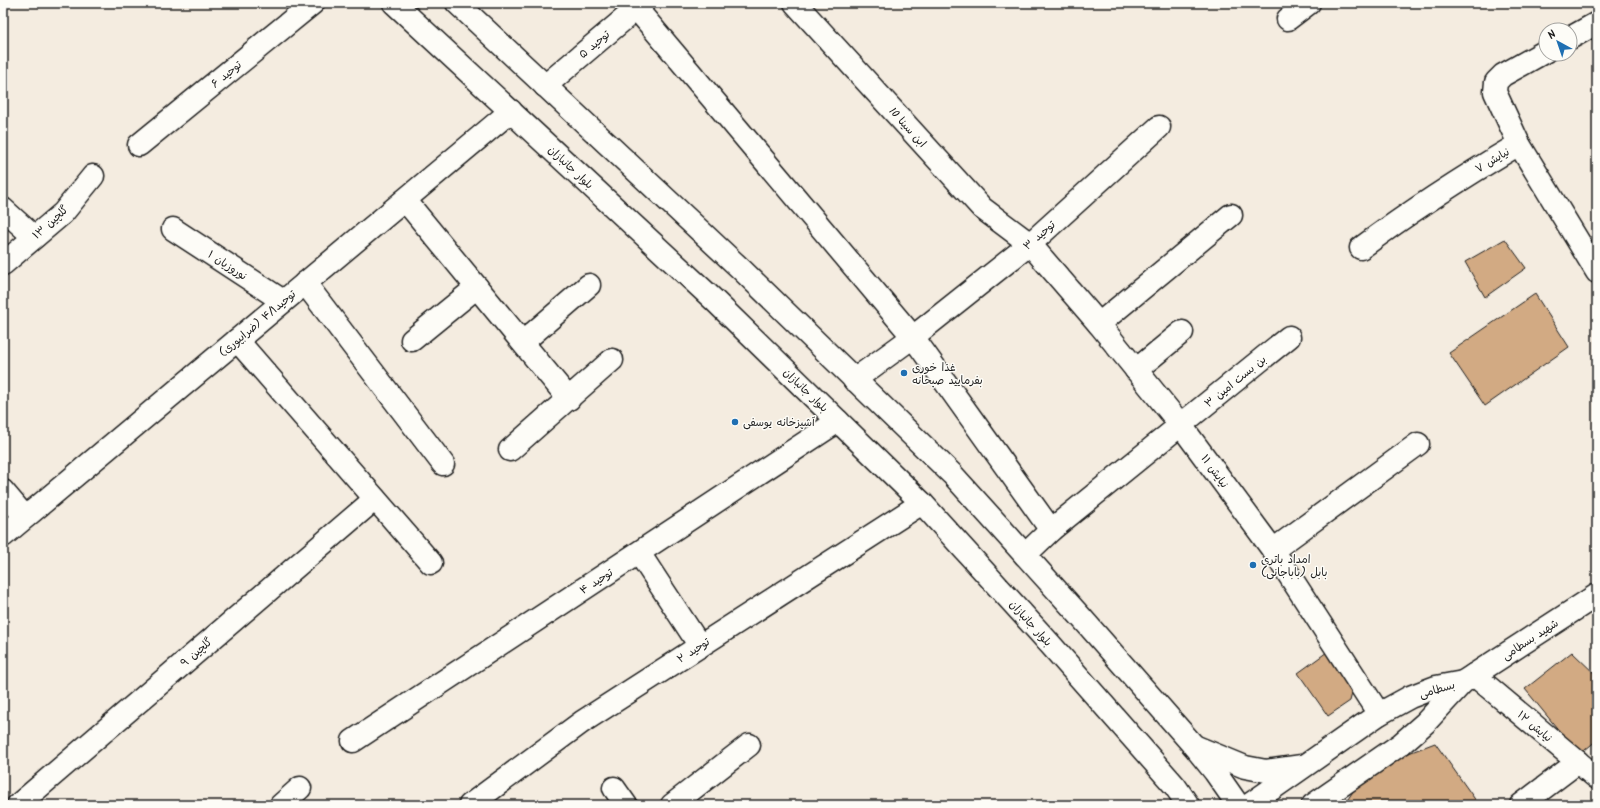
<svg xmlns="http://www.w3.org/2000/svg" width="1600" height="808" font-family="Kalam,'Playpen Sans Arabic',sans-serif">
<rect width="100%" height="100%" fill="#f4ece0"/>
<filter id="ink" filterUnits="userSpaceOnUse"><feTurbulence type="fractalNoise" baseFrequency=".025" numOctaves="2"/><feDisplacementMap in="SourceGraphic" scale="8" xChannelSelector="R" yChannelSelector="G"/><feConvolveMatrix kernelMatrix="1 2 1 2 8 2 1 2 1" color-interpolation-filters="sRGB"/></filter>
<g filter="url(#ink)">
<g fill="#d2aa83" stroke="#1c1c1c">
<polygon points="1505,239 1526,268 1485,297 1465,262"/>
<polygon points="1535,294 1569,347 1485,406 1449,353"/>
<polygon points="1334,647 1355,681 1350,701 1328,716 1298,673"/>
<polygon points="1572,652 1597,676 1597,740 1579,755 1525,689"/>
<polygon points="1435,743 1479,805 1344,805 1356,787 1401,756"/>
</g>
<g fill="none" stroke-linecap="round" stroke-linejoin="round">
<defs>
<g id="minor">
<polyline points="795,3 982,208 1030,244 1099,324 1180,424 1273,550 1379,714"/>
<polyline points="636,8 913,337 1051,530"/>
<polyline points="1288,19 1309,3"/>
<polyline points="1570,38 1597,23"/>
<polyline points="1546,51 1503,75 1496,82 1495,92 1519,144 1597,272"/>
<polyline points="545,86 643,3"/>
<polyline points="139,145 313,3"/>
<polyline points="405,200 569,399"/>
<polyline points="3,209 34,237"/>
<polyline points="173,229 283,301"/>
<path d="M 1361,248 C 1412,210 1465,176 1519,144"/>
<polyline points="3,264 63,213 93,176"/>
<polyline points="305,283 443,464"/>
<polyline points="1099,324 1231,215"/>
<polyline points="237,340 431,563"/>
<polyline points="412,340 477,287"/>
<polyline points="523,342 589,285"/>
<polyline points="1136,370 1182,332"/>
<polyline points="854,380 913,337 1030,244 1159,127"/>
<polyline points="510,450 612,360"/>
<polyline points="3,491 25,517"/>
<polyline points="3,536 511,111"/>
<polyline points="1273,550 1418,444"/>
<polyline points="639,553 700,646"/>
<polyline points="1025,555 1051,530 1289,337"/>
<polyline points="1474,675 1597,778"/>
<polyline points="353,741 838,421"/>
<polyline points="614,788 626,805"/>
<polyline points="18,805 375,499"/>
<polyline points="281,805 300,788"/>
<polyline points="470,805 582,722 922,503"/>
<polyline points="672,805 749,745"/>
<polyline points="1521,805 1578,762"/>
</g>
<g id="major">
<polyline points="1194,746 1245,767 1266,771 1302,766"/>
<polyline points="1249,805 1379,714 1410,697 1436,687 1463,682"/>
<polyline points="1313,805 1401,744 1425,723 1463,682 1597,595"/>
</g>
<g id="highway">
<polyline points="394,3 714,300 922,503 1050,644 1175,786 1188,805"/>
<polyline points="457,3 742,270 952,474 1080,616 1194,746 1215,772 1238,805"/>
</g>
</defs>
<use href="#minor" stroke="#1c1c1c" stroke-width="25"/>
<use href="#major" stroke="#1c1c1c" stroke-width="25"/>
<use href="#highway" stroke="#1c1c1c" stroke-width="25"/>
<use href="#minor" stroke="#fdfcf7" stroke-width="22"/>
<use href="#major" stroke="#fdfcf7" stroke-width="22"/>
<use href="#highway" stroke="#fdfcf7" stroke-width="22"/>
</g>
</g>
<g fill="#1f6fb2" stroke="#fdfcf7" stroke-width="1.5">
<circle cx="904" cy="373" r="4"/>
<circle cx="735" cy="422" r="4"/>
<circle cx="1253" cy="565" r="4"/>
</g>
<g text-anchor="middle" stroke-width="3" stroke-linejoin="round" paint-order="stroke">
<g font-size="11" fill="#1c1c1c" stroke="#fdfcf7">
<text transform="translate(594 44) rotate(-40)" y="4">توحید ۵</text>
<text transform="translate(226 74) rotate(-39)" y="4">توحید ۶</text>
<text transform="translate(908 127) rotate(48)" y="4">ابن سینا 10</text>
<text transform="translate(1492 160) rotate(-31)" y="4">نیایش ۷</text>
<text transform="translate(571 167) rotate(43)" y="4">بلوار جانبازان</text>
<text transform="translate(50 222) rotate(-42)" y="4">گلچین ۱۳</text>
<text transform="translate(1039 235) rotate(-41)" y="4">توحید ۳</text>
<text transform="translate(228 265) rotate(33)" y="4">نوروزیان ۱</text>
<text transform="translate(257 323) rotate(-40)" y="4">توحید۴/۱ (ضرابپوری)</text>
<text transform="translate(1235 381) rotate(-39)" y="4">بن بست امین ۳</text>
<text transform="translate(806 390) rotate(44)" y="4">بلوار جانبازان</text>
<text transform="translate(1215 471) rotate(54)" y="4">نیایش ۱۱</text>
<text transform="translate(596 581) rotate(-33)" y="4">توحید ۴</text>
<text transform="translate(1031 623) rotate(48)" y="4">بلوار جانبازان</text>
<text transform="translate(1530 639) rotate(-33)" y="4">شهید بسطامی</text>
<text transform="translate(693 650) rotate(-33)" y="4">توحید ۲</text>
<text transform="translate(196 652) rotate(-41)" y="4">گلچین ۹</text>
<text transform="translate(1437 689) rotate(-16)" y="4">بسطامی</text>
<text transform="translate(1535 726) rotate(40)" y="4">نیایش ۱۲</text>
</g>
<g font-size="11" fill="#1c1c1c" stroke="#fdfcf7" text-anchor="start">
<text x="912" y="371">غذا خوری<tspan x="912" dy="13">بفرمایید صبحانه</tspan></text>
<text x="743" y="426">آشپزخانه یوسفی</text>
<text x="1261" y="563">امداد باتری<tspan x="1261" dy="13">بابل (باباجانی)</tspan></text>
</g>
</g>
<rect width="1600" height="808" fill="none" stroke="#fdfcf7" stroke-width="16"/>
<rect x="8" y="8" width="1584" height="792" fill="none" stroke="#1c1c1c" stroke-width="1.5" filter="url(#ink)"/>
<g transform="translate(1558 42) rotate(320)"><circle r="19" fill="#fdfcf7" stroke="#a3a29f"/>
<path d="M0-3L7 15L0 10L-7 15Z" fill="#1f6fb2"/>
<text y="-6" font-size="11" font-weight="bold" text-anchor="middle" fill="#1c1c1c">N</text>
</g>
</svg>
